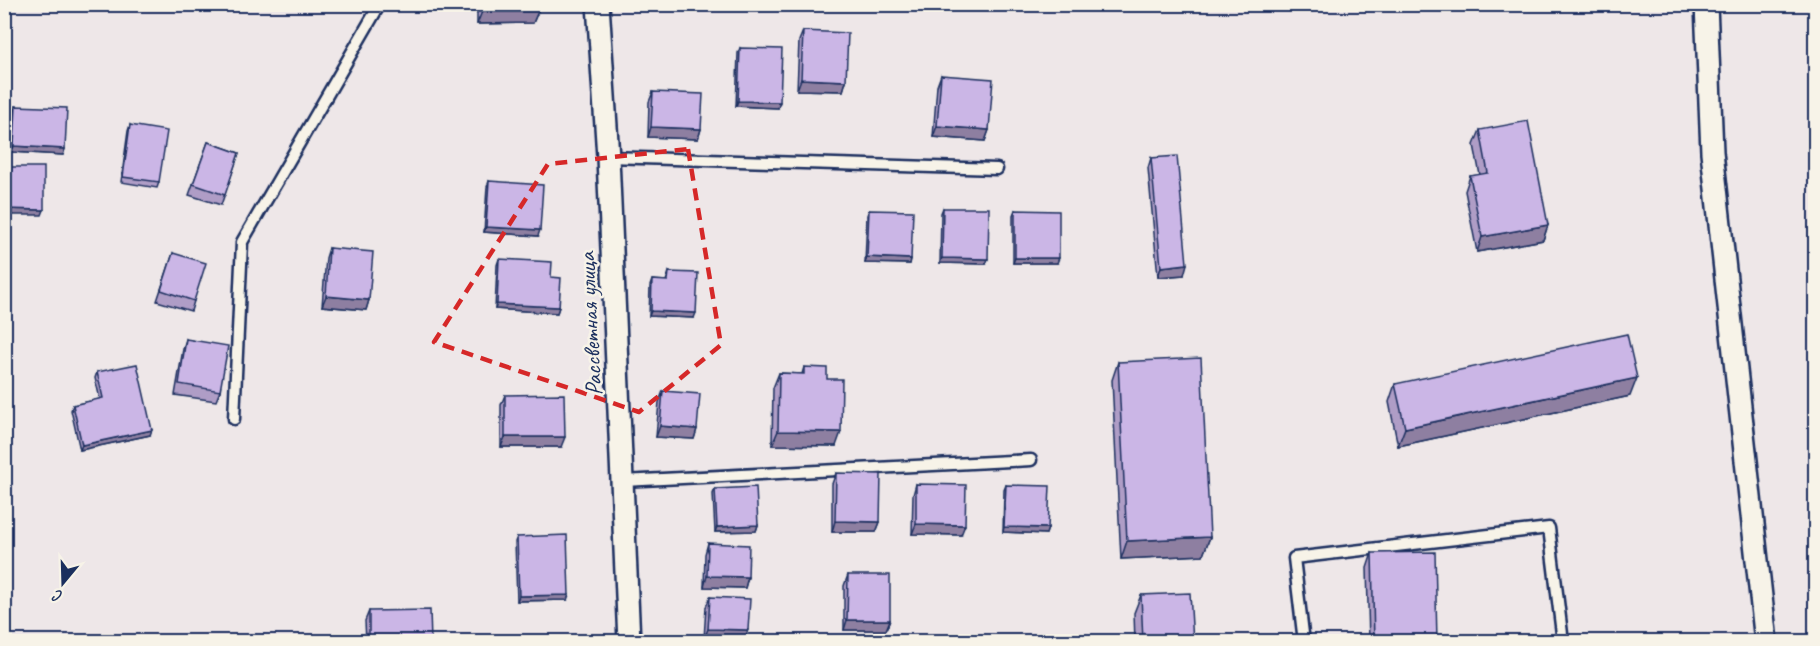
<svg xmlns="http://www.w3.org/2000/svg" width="1820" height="646" font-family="Caveat,sans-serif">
<rect width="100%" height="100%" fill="#eee7e8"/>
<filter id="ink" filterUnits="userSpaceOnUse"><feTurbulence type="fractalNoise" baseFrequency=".0167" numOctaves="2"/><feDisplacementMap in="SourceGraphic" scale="12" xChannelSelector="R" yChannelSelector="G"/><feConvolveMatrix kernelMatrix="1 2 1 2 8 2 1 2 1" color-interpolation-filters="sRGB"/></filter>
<g filter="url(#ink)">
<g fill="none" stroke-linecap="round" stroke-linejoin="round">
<defs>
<g id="service">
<polyline points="608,157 997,169"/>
<polyline points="234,419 242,242 380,4"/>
<polyline points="623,481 1031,460"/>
<polyline points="1304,642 1294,558 1549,528 1563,642"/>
</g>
<g id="minor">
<polyline points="598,4 608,157 629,642"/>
<polyline points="1706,4 1712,152 1766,642"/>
</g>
</defs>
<use href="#service" stroke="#1b2f5e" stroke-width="15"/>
<use href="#minor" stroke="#1b2f5e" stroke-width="26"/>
<use href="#service" stroke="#f7f3e8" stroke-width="10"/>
<use href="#minor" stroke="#f7f3e8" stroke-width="21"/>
</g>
<g fill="#af9dc6" stroke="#1b2f5e" stroke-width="1.5">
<polygon points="477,4 539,4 539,9 533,23 477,24"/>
<polygon points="803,31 846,81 843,91 797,90 799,41"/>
<polygon points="740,48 778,108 736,106 738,53"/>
<polygon points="941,75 989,130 985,141 933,137 937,86"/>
<polygon points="653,92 701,129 698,139 648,137 649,102"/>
<polygon points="16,106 65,149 63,155 12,152 14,111"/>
<polygon points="130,125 159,182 157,188 121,182 128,131"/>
<polygon points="1480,130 1548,225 1543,240 1477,252 1465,191 1470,176 1480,175 1474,145"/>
<polygon points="208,142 239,153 221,205 189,195"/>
<polygon points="1151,158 1184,275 1158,277 1148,168"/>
<polygon points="489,181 538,236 484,232 487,187"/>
<polygon points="943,208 986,264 940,263 941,213"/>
<polygon points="869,210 911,259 910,264 865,263 867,215"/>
<polygon points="1015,210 1057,263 1013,263 1013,215"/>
<polygon points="329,248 369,300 366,310 322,306 326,258"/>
<polygon points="173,253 194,301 191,311 157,301"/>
<polygon points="499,259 551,277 559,307 557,313 495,309 497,265"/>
<polygon points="669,272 694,318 649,316 650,286 652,280 666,281"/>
<polygon points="186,339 220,391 216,401 175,395 183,349"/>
<polygon points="1118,362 1210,537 1203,555 1121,559 1112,380"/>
<polygon points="804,367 827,379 836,446 772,445 773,388 779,373 802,374"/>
<polygon points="97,372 150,435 80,450 71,410 73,405 100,399 95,378"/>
<polygon points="1395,384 1630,396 1398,446 1389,402"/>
<polygon points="663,391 697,429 694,439 656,437 659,402"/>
<polygon points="505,395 561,447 501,447 501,405"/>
<polygon points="836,473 880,522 876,532 832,532 832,484"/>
<polygon points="916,484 961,535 912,534 913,495"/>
<polygon points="1006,485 1048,528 1046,534 1003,532 1004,490"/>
<polygon points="715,489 758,525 756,531 715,532 713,494"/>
<polygon points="517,537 567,600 517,601 515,542"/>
<polygon points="708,543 748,577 745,588 704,587 705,554"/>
<polygon points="1372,553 1437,642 1369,642 1367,568"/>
<polygon points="848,575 890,620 886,630 844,630 844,586"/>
<polygon points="1141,595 1193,642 1135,642 1134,613"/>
<polygon points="710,597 744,641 704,639 706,607"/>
<polygon points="369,611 431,642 366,642 365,621"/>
</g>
<g fill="#8e7fa1" stroke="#1b2f5e" stroke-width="1.5">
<polygon points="483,9 539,9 533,23 477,24"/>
<polygon points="801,79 846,81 843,91 797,90"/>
<polygon points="738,101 780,102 778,108 736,106"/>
<polygon points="937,126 989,130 985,141 933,137"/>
<polygon points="651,127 701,129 698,139 648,137"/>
<polygon points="14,146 65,149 63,155 12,152"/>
<polygon points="4,209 44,210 42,215 4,215"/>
<polygon points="1548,225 1543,240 1477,252 1482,237"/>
<polygon points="486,227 540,230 538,236 484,232"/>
<polygon points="867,257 911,259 910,264 865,263"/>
<polygon points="942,258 988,259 986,264 940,263"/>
<polygon points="1015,258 1059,258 1057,263 1013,263"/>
<polygon points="1187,264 1184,275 1158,277 1161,267"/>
<polygon points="326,296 369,300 366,310 322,306"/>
<polygon points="497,304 559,307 557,313 495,309"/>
<polygon points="651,311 696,313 694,318 649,316"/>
<polygon points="1637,378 1630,396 1398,446 1405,428"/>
<polygon points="660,426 697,429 694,439 656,437"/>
<polygon points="152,430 150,435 80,450 82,445"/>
<polygon points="778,431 841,432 836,446 772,445"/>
<polygon points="505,437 565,437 561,447 501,447"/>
<polygon points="835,521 880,522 876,532 832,532"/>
<polygon points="916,524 965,525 961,535 912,534"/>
<polygon points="758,525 756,531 715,532 717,527"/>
<polygon points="1004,527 1048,528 1046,534 1003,532"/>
<polygon points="1210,537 1203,555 1121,559 1127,541"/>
<polygon points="707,576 748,577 745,588 704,587"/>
<polygon points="569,595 567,600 517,601 519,596"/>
<polygon points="847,620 890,620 886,630 844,630"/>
<polygon points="708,629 748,630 744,641 704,639"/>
</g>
<g fill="#cbb6e6" stroke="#1b2f5e" stroke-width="1.5">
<rect x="483" y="4" width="56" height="5"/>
<polygon points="803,31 848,33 846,81 801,79"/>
<polygon points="740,48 782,49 780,102 738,101"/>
<polygon points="941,75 993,79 989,130 937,126"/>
<polygon points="653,92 703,94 701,129 651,127"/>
<polygon points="16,106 67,108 65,149 14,146"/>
<polygon points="1528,121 1548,225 1482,237 1470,176 1488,173 1480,130"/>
<polygon points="130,125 167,131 159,182 123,177"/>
<polygon points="208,142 239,153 225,195 193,184"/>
<polygon points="1177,156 1187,264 1161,267 1151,158"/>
<polygon points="4,167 44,167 44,210 4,209"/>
<polygon points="489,181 543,185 540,230 486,227"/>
<polygon points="943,208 989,208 988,259 942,258"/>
<polygon points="869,210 913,211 911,259 867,257"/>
<polygon points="1015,210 1059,211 1059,258 1015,258"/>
<polygon points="329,248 373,252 369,300 326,296"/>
<polygon points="173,253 206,263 194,301 161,290"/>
<polygon points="499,259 552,262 551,277 561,278 559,307 497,304"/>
<polygon points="669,272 698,273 696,313 651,311 652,280 668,281"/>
<polygon points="1627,334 1637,378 1405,428 1395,384"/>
<polygon points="186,339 228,346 220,391 179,384"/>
<polygon points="1201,358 1210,537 1127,541 1118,362"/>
<polygon points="137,364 152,430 82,445 73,405 103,398 97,372"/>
<polygon points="804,367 827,368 827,379 842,379 841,432 778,431 779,373 804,374"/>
<polygon points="663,391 700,394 697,429 660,426"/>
<polygon points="564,394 565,437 505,437 505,395"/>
<polygon points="836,473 881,474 880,522 835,521"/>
<polygon points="916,484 966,485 965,525 916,524"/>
<polygon points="1006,485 1050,486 1048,528 1004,527"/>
<polygon points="756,487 758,525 717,527 715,489"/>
<polygon points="567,535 569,595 519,596 517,537"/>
<polygon points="708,543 749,545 748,577 707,576"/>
<polygon points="1435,552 1437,642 1374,642 1372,553"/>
<polygon points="848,575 890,575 890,620 847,620"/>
<polygon points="1190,593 1193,642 1143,642 1141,595"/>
<polygon points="710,597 750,599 748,630 708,629"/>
<polygon points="430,610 431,642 369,642 369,611"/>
</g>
</g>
<path fill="none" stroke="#d62828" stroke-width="4.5" stroke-dasharray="12 8" stroke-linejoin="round" d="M 688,149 L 721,345 L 639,412 L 434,342 L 548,164 Z"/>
<g text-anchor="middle" stroke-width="5" stroke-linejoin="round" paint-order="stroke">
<g font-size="24" fill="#1b2f5e" stroke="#f7f3e8">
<text transform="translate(590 324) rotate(-93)" y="8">Рассветная улица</text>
</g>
</g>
<rect width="1820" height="646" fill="none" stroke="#f7f3e8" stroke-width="24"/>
<rect x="12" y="12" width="1796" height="622" fill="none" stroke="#1b2f5e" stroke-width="2" filter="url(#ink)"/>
<g transform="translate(63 583) rotate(199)" stroke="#f7f3e8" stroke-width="4.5" paint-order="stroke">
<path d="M0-4.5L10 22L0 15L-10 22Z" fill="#1b2f5e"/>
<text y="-9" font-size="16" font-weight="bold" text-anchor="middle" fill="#1b2f5e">С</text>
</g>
</svg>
